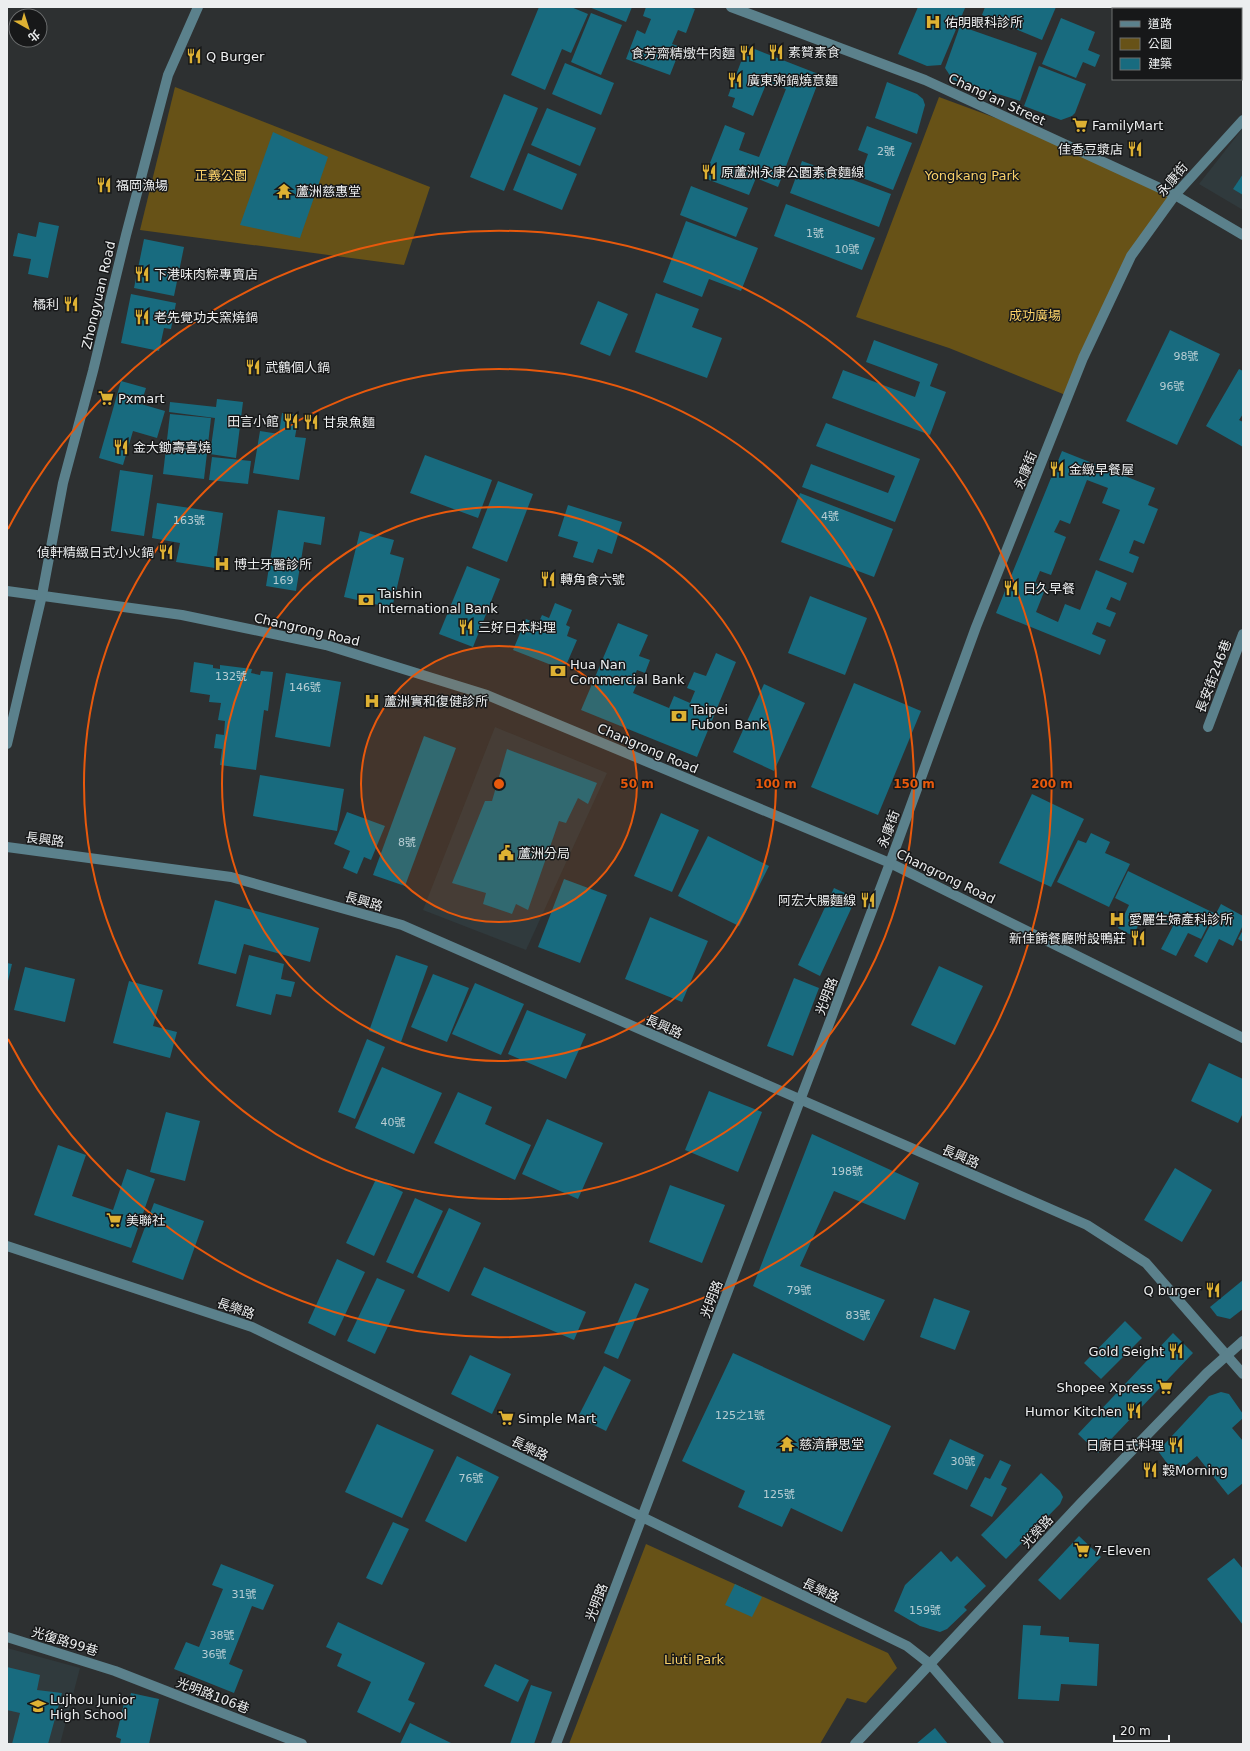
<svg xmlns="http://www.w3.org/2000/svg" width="1250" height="1751" font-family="'DejaVu Sans','Noto Sans TC',sans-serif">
<rect width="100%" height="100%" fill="#2d3031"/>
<g fill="#303a3d">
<polygon points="1243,128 1243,210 1199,184"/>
<polygon points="495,727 607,773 526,950 423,910"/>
<polygon points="7,1648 80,1668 60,1744 7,1744"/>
</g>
<g fill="#675217">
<polygon points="175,87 430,187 404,265 140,230"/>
<polygon points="939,97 1055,140 1175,195 1126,266 1068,396 949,348 856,317"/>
<polygon points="646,1544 888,1653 897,1668 866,1703 847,1698 820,1744 569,1744"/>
</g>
<g fill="#186b7f">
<polygon points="539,7 571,7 588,14 571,53 562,49 545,90 511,75"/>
<polygon points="589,7 632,7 626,22"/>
<polygon points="646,7 689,7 695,9 686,33 678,30 672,44 681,47 670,75 626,59 637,30 645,34 651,19 643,16"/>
<polygon points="918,7 965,8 941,65 927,66 898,54"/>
<polygon points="985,7 1056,7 1042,40 982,15"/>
<polygon points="591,13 622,25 601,75 571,62"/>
<polygon points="1061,18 1095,32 1088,50 1100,55 1095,67 1083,62 1076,78 1042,64"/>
<polygon points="960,26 1037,53 1020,101 953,80 945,68"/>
<polygon points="747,46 821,75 778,187 756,178 749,195 704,178 725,125 745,133 739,150 759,157 786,89 767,82 753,116 732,107 735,98 728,96"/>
<polygon points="565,63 614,83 601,115 552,94"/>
<polygon points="1039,66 1086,84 1075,113 1072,116 1061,120 1024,106"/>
<polygon points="887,82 917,94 923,99 925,105 917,134 875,118"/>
<polygon points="504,94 538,108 504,191 470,177"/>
<polygon points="547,108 596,128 580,166 531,145"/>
<polygon points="867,126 912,143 893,190 860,177 868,154 858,150"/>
<polygon points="273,132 328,157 300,238 240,225"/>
<polygon points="528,153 577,174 562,210 513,190"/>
<polygon points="802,161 891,194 879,227 790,193"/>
<polygon points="1243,174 1243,195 1233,189"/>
<polygon points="691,186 748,208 736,237 680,215"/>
<polygon points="786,204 875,238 862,270 774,236"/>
<polygon points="686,221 758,248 741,291 709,279 702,297 663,282"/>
<polygon points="39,222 59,226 48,278 28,274 31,259 13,256 18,233 36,237"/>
<polygon points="144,239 184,247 174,296 134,288"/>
<polygon points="656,293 699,309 692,327 722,338 707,378 635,352"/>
<polygon points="131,294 176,303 171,329 164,328 159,351 121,343"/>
<polygon points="598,301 628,314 610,356 580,344"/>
<polygon points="1170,330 1220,354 1177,445 1126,421"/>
<polygon points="874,340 938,364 930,386 946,392 930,435 832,398 843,370 915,397 920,382 866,362"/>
<polygon points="1239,369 1243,371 1243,414 1239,420 1243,422 1243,447 1206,426"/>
<polygon points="121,381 146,388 141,404 165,411 157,438 133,431 123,465 99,458"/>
<polygon points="217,399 243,402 236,458 210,454 215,418 169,412 170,402 216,407"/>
<polygon points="282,413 299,415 295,437 306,438 299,480 253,473 260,431 279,434"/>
<polygon points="170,414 211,418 204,479 163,474"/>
<polygon points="826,423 920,459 895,522 802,487 811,464 888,493 895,476 816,446"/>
<polygon points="1062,451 1155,488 1148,505 1158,509 1144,544 1134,540 1129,553 1139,557 1133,573 1099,560 1120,510 1102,503 1108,488 1087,480 1070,524 1060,520 1054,532 1066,537 1051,575 1040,571 1035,583 1046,587 1036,612 1058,622 1065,604 1080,610 1096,570 1127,583 1120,601 1111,597 1106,609 1116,613 1110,627 1097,622 1092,634 1106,640 1100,655 996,613"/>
<polygon points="425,455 492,480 478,518 410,493"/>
<polygon points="212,457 251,461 248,484 209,480"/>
<polygon points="120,470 153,475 144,536 111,531"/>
<polygon points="498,481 533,494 507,562 472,548"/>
<polygon points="800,493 893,529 874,577 781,542"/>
<polygon points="157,503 223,513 215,568 176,562 180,543 152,538"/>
<polygon points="568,505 622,522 612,554 598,549 593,563 573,557 578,542 558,536"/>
<polygon points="278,510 325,517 321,545 304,542 296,591 266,586"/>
<polygon points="360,531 394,540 390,554 404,558 392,608 344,597"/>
<polygon points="467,566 500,579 473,647 439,634"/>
<polygon points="810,596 867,618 845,675 788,653"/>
<polygon points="555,603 572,610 566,625 570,627 567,636 577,640 564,670 513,650 526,619 538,624 542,615 549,618"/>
<polygon points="618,623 648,635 639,656 650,660 645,673 637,670 634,677 639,679 633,693 669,708 674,696 690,703 695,691 687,688 694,672 706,676 716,653 736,662 697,757 581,710"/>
<polygon points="194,662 213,665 213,668 220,669 220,665 252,669 251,673 260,675 261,671 273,672 268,711 264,710 256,770 220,765 222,749 214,748 216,734 224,735 225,721 218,720 221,703 209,702 210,695 190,692"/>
<polygon points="286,673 341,682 330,747 275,737"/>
<polygon points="854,683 921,711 878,815 811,787"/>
<polygon points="764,684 805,703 774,771 733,752"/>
<polygon points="424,736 456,748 405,886 373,875"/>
<polygon points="507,749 597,783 588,804 578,798 566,823 559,821 528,910 516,904 512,914 483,904 486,893 452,883 485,801 492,801"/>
<polygon points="260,775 344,789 337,831 253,816"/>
<polygon points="1032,794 1084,819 1051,887 999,863"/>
<polygon points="347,812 385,826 371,860 364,857 357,874 343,868 350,851 334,844"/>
<polygon points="661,813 699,830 672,892 634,876"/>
<polygon points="1091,833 1110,842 1105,853 1130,864 1109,907 1057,882 1078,840 1086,843"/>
<polygon points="708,836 769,866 739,926 678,896"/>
<polygon points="1128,871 1214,913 1201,939 1188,933 1176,956 1161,949 1173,926 1145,912 1133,936 1118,928 1129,905 1115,898"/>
<polygon points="564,879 607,895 580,963 538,947"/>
<polygon points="834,888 856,898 820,976 798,965"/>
<polygon points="215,900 319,928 310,962 244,944 236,974 198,964"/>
<polygon points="1221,904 1243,916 1243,925 1233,946 1219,939 1207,963 1194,956"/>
<polygon points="650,917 708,941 682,1002 625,979"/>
<polygon points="1243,930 1243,942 1238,939"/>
<polygon points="249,955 284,964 281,979 295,982 291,997 276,994 271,1015 236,1006"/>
<polygon points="396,955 428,966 401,1042 369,1031"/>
<polygon points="7,963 12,964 8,981 7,981"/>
<polygon points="939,966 983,986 955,1045 911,1025"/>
<polygon points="25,967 75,979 65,1022 14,1010"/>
<polygon points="433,974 469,988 447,1042 411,1027"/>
<polygon points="794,978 819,988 793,1056 767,1046"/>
<polygon points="129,981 163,990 153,1026 177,1032 170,1058 113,1043"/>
<polygon points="475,983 524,1004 501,1055 452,1034"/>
<polygon points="527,1010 586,1034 566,1079 508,1054"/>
<polygon points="367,1039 385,1047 355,1119 338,1112"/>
<polygon points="1209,1063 1243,1079 1243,1113 1238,1123 1191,1101"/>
<polygon points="382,1067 442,1093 414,1154 355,1128"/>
<polygon points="709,1091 762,1112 738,1172 685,1150"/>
<polygon points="458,1092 492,1107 485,1124 531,1145 515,1180 434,1143"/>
<polygon points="166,1112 200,1121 185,1181 150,1172"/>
<polygon points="547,1119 603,1143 578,1199 522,1174"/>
<polygon points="812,1134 919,1183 905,1220 834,1191 800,1266 885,1300 864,1341 753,1286"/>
<polygon points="58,1145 86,1155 72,1196 113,1210 127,1169 155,1179 131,1248 34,1215"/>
<polygon points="1175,1168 1212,1190 1182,1242 1144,1220"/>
<polygon points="376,1179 403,1192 374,1256 346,1243"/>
<polygon points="670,1185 725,1205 702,1263 649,1242"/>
<polygon points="415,1198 443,1211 413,1274 386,1262"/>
<polygon points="154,1203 204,1221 183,1280 132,1262"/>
<polygon points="449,1208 481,1223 449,1292 417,1277"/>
<polygon points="337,1259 365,1272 335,1336 308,1323"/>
<polygon points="484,1267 586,1312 574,1340 471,1295"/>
<polygon points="377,1278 405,1290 375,1354 347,1341"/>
<polygon points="1243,1280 1243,1309 1230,1319 1217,1316 1210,1307"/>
<polygon points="635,1283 649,1289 618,1359 604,1353"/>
<polygon points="934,1298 970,1311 955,1350 920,1337"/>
<polygon points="1125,1321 1142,1338 1101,1379 1084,1363"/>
<polygon points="1173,1333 1193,1353 1098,1453 1078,1434"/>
<polygon points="733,1353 891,1426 842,1532 791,1508 782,1527 738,1507 745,1491 682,1461"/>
<polygon points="470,1355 511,1374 492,1414 451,1394"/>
<polygon points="604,1366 631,1380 606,1431 578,1417"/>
<polygon points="1221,1392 1229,1394 1243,1414 1243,1418 1232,1428 1243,1441 1243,1483 1228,1495 1197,1456 1175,1474 1158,1451 1209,1396"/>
<polygon points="377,1424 434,1450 402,1518 345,1492"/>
<polygon points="950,1439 984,1455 967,1490 933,1474"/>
<polygon points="457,1456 499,1477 466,1542 425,1521"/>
<polygon points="1000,1460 1011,1465 1001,1485 1007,1488 992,1517 970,1506 985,1477 990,1479"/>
<polygon points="1041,1473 1060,1491 1063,1497 1060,1504 1006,1559 981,1535"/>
<polygon points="393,1522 409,1529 382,1585 366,1578"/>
<polygon points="1079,1536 1101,1557 1060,1600 1038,1580"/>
<polygon points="941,1551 951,1562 957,1556 986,1586 964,1607 967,1610 947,1629 940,1632 920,1626 894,1611 905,1585"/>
<polygon points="1234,1558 1243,1569 1243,1625 1207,1579"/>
<polygon points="221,1564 274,1585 263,1610 252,1606 229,1664 243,1670 234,1693 174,1669 186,1642 199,1647 223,1589 212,1585"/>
<polygon points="735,1584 762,1597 752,1617 725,1605"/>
<polygon points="338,1622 425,1663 408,1700 415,1703 400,1733 357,1712 371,1682 337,1666 342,1654 326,1647"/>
<polygon points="1023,1625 1041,1626 1040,1635 1069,1637 1069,1642 1099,1644 1097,1686 1061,1684 1059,1701 1018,1699"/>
<polygon points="495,1664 529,1680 518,1702 484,1686"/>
<polygon points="7,1667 40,1675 37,1690 62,1693 48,1744 12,1744 20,1713 7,1710"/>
<polygon points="531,1685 552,1692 534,1744 510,1744"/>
<polygon points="131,1693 159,1699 149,1744 120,1744 121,1739 116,1737 124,1703 128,1704"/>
<polygon points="410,1723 451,1743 450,1744 400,1744"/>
<polygon points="935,1728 948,1744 916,1744"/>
</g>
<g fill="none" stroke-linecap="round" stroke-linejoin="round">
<g stroke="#5b818c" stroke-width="10">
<polyline points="731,7 925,80 1175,195 1243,235"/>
<polyline points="7,591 182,615 326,645 487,695 890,863 1243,1038"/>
<polyline points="1208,727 1243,634"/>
<polyline points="7,744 42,595 63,483 93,371 126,235 168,75 198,7"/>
<polyline points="7,847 231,877 402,925 1087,1225 1146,1263 1243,1374"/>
<polyline points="7,1246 252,1327 907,1646 930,1664 999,1744"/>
<polyline points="7,1637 115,1671 302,1744"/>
<polyline points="556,1744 890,863 976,627 1083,358 1131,256 1175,195 1243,120"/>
<polyline points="855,1744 1081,1503 1207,1373 1243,1341"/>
</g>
</g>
<circle cx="499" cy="784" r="138" fill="#e8590c" fill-opacity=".12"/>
<g fill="none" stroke="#e8590c" stroke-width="2">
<circle cx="499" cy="784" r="138"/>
<circle cx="499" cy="784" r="277"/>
<circle cx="499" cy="784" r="415"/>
<path d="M8 529A553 553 0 1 1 8 1039"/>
</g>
<defs>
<symbol id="hospital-bare" viewBox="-9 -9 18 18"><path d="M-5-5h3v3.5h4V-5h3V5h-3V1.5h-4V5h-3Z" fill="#deb133" stroke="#171819" stroke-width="2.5" paint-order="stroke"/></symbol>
<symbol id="restaurant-bare" viewBox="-9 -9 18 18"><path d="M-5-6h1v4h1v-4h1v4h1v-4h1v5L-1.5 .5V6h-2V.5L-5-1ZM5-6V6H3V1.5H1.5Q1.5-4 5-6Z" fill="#deb133" stroke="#171819" stroke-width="2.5" paint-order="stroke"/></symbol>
<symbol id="supermarket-bare" viewBox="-9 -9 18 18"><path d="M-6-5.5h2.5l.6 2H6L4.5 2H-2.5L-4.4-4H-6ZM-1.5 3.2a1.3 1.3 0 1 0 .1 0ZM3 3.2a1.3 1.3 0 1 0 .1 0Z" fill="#deb133" stroke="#171819" stroke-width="2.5" paint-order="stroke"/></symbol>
<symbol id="temple-bare" viewBox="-9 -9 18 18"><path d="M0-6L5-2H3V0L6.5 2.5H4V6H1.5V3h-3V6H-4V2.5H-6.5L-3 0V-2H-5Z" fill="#deb133" stroke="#171819" stroke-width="2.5" paint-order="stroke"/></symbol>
<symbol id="bank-bare" viewBox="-9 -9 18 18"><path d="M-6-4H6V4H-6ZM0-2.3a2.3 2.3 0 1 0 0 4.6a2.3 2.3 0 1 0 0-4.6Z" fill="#deb133" stroke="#171819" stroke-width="2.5" paint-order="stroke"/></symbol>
<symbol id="civic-bare" viewBox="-9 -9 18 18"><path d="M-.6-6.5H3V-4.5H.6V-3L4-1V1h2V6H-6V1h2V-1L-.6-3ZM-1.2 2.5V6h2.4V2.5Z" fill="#deb133" stroke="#171819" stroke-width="2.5" paint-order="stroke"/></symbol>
<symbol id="school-bare" viewBox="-9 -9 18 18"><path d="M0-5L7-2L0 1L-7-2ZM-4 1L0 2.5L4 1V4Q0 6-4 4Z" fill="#deb133" stroke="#171819" stroke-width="2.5" paint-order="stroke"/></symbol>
</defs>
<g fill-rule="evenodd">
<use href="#hospital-bare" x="922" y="11" width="22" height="22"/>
<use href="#restaurant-bare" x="765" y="41" width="22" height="22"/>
<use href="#restaurant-bare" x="736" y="42" width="22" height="22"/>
<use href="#restaurant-bare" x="183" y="45" width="22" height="22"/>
<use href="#restaurant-bare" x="724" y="69" width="22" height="22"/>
<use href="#supermarket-bare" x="1069" y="114" width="22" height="22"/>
<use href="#restaurant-bare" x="1124" y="138" width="22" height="22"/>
<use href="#restaurant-bare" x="698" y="161" width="22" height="22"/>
<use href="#restaurant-bare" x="93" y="174" width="22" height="22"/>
<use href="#temple-bare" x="273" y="180" width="22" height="22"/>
<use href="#restaurant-bare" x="131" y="263" width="22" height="22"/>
<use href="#restaurant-bare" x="60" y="293" width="22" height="22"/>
<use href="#restaurant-bare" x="131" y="306" width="22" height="22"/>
<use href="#restaurant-bare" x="242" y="356" width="22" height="22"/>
<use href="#supermarket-bare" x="95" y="387" width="22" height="22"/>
<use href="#restaurant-bare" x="280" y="410" width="22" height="22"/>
<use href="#restaurant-bare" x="300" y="411" width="22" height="22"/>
<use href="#restaurant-bare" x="110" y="436" width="22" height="22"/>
<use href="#restaurant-bare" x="1046" y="458" width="22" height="22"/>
<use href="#restaurant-bare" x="155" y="541" width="22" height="22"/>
<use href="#hospital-bare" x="211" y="553" width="22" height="22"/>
<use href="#restaurant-bare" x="537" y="568" width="22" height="22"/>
<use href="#restaurant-bare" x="1000" y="577" width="22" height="22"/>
<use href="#bank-bare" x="355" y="589" width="22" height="22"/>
<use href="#restaurant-bare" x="455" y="616" width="22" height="22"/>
<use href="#bank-bare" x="547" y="660" width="22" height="22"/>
<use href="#hospital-bare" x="361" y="690" width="22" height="22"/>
<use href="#bank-bare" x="668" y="705" width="22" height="22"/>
<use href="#civic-bare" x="495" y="842" width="22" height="22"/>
<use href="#restaurant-bare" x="857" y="889" width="22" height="22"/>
<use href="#hospital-bare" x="1106" y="908" width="22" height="22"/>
<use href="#restaurant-bare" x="1127" y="927" width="22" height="22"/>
<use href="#supermarket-bare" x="103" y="1209" width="22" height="22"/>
<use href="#restaurant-bare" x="1202" y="1279" width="22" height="22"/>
<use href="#restaurant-bare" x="1165" y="1340" width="22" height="22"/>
<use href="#supermarket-bare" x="1154" y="1376" width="22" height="22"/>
<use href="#restaurant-bare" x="1123" y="1400" width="22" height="22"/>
<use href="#supermarket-bare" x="495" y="1407" width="22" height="22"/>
<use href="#temple-bare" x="776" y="1433" width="22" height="22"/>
<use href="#restaurant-bare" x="1165" y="1434" width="22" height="22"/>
<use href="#restaurant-bare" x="1139" y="1459" width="22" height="22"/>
<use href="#supermarket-bare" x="1071" y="1539" width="22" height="22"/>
<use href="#school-bare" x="27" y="1695" width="22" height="22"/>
</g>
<g text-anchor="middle" stroke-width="3" stroke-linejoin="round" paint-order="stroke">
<g font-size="11" fill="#b7cdd3">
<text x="886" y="155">2號</text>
<text x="815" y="237">1號</text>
<text x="847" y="253">10號</text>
<text x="1186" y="360">98號</text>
<text x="1172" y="390">96號</text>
<text x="830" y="520">4號</text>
<text x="189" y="524">163號</text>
<text x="283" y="584">169</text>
<text x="231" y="680">132號</text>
<text x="305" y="691">146號</text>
<text x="407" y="846">8號</text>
<text x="393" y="1126">40號</text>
<text x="847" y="1175">198號</text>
<text x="799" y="1294">79號</text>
<text x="858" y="1319">83號</text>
<text x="740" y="1419">125之1號</text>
<text x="963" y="1465">30號</text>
<text x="471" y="1482">76號</text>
<text x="779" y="1498">125號</text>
<text x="244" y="1598">31號</text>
<text x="925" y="1614">159號</text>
<text x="222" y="1639">38號</text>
<text x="214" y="1658">36號</text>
</g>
<g font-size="13" fill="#eceeef" stroke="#171819" text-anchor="start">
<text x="945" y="27">佑明眼科診所</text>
<text x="788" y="57">素贊素食</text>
<text x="735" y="58" text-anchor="end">食芳齋精燉牛肉麵</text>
<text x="206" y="61">Q Burger</text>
<text x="747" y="85">廣東粥鍋燒意麵</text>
<text x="1092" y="130">FamilyMart</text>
<text x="1123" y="154" text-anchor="end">佳香豆漿店</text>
<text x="721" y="177">原蘆洲永康公園素食麵線</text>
<text x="116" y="190">福岡漁場</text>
<text x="296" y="196">蘆洲慈惠堂</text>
<text x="154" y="279">下港味肉粽專賣店</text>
<text x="59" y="309" text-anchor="end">橘利</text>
<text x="154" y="322">老先覺功夫窯燒鍋</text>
<text x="265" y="372">武鶴個人鍋</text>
<text x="118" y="403">Pxmart</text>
<text x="279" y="426" text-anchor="end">田言小館</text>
<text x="323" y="427">甘泉魚麵</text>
<text x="133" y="452">金大鋤壽喜燒</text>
<text x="1069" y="474">金緻早餐屋</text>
<text x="154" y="557" text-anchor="end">偵軒精緻日式小火鍋</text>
<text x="234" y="569">博士牙醫診所</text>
<text x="560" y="584">轉角食六號</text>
<text x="1023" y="593">日久早餐</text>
<text x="378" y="598">Taishin<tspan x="378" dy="15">International Bank</tspan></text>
<text x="478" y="632">三好日本料理</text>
<text x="570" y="669">Hua Nan<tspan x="570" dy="15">Commercial Bank</tspan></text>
<text x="384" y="706">蘆洲實和復健診所</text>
<text x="691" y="714">Taipei<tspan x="691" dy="15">Fubon Bank</tspan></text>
<text x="518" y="858">蘆洲分局</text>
<text x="856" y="905" text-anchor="end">阿宏大腸麵線</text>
<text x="1129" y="924">愛麗生婦產科診所</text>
<text x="1126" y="943" text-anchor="end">新佳餚餐廳附設鴨莊</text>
<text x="126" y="1225">美聯社</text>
<text x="1201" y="1295" text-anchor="end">Q burger</text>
<text x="1164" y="1356" text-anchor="end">Gold Seight</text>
<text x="1153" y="1392" text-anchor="end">Shopee Xpress</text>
<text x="1122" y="1416" text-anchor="end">Humor Kitchen</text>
<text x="518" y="1423">Simple Mart</text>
<text x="799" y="1449">慈濟靜思堂</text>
<text x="1164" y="1450" text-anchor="end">日廚日式料理</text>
<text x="1162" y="1475">穀Morning</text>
<text x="1094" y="1555">7-Eleven</text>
<text x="50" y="1704">Lujhou Junior<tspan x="50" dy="15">High School</tspan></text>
</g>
<g font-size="13" fill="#eceeef" stroke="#171819">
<text transform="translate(997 99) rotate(25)" y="5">Chang'an Street</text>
<text transform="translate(1172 179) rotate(-50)" y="5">永康街</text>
<text transform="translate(98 295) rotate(-77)" y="5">Zhongyuan Road</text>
<text transform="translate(1025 470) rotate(-68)" y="5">永康街</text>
<text transform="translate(307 629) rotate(13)" y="5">Changrong Road</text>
<text transform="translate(1213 676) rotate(-69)" y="5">長安街246巷</text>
<text transform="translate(648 748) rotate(23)" y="5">Changrong Road</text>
<text transform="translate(888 829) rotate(-70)" y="5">永康街</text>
<text transform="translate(45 839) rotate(7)" y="5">長興路</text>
<text transform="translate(946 876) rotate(26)" y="5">Changrong Road</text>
<text transform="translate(364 901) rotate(16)" y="5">長興路</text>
<text transform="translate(826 996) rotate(-69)" y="5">光明路</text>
<text transform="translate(664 1026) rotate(24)" y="5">長興路</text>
<text transform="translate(961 1156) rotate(23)" y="5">長興路</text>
<text transform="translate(711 1299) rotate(-69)" y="5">光明路</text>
<text transform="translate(236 1308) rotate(19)" y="5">長樂路</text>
<text transform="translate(530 1448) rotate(26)" y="5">長樂路</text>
<text transform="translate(1037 1531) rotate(-47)" y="5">光榮路</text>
<text transform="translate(821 1590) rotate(26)" y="5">長樂路</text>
<text transform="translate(596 1602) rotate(-69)" y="5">光明路</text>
<text transform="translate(65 1641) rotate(17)" y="5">光復路99巷</text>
<text transform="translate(213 1695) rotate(21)" y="5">光明路106巷</text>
</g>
<g font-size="13" fill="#fad169" stroke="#171819">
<text x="221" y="180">正義公園</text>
<text x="972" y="180">Yongkang Park</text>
<text x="1035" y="320">成功廣場</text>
<text x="694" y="1664">Liuti Park</text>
</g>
</g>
<circle cx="499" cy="784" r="6" fill="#e8590c" stroke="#171819" stroke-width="2"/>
<g font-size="12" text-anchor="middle" font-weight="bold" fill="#e8590c" stroke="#171819" stroke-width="3" stroke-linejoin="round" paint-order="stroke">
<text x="637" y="788">50 m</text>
<text x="776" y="788">100 m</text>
<text x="914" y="788">150 m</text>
<text x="1052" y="788">200 m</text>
</g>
<rect width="1250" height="1751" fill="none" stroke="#eceeef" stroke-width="16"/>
<rect x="1112" y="8" width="130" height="72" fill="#171819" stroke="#6c6e6f"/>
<rect x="1120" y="21" width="20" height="6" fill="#5b818c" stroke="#6c6e6f"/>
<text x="1148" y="28" font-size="12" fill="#eceeef">道路</text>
<rect x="1120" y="38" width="20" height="12" fill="#675217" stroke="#6c6e6f"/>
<text x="1148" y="48" font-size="12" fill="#eceeef">公園</text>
<rect x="1120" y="58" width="20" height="12" fill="#186b7f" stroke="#6c6e6f"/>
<text x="1148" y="68" font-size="12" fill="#eceeef">建築</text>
<g transform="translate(28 28) rotate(141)"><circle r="19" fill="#171819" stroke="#6c6e6f"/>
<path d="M0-3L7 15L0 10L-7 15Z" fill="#deb133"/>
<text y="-6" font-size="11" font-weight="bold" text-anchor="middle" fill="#eceeef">北</text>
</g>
<path d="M1114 1735v6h55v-6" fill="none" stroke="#eceeef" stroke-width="2"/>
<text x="1120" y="1735" font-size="12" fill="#eceeef" stroke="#171819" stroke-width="3" paint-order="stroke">20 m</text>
</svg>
